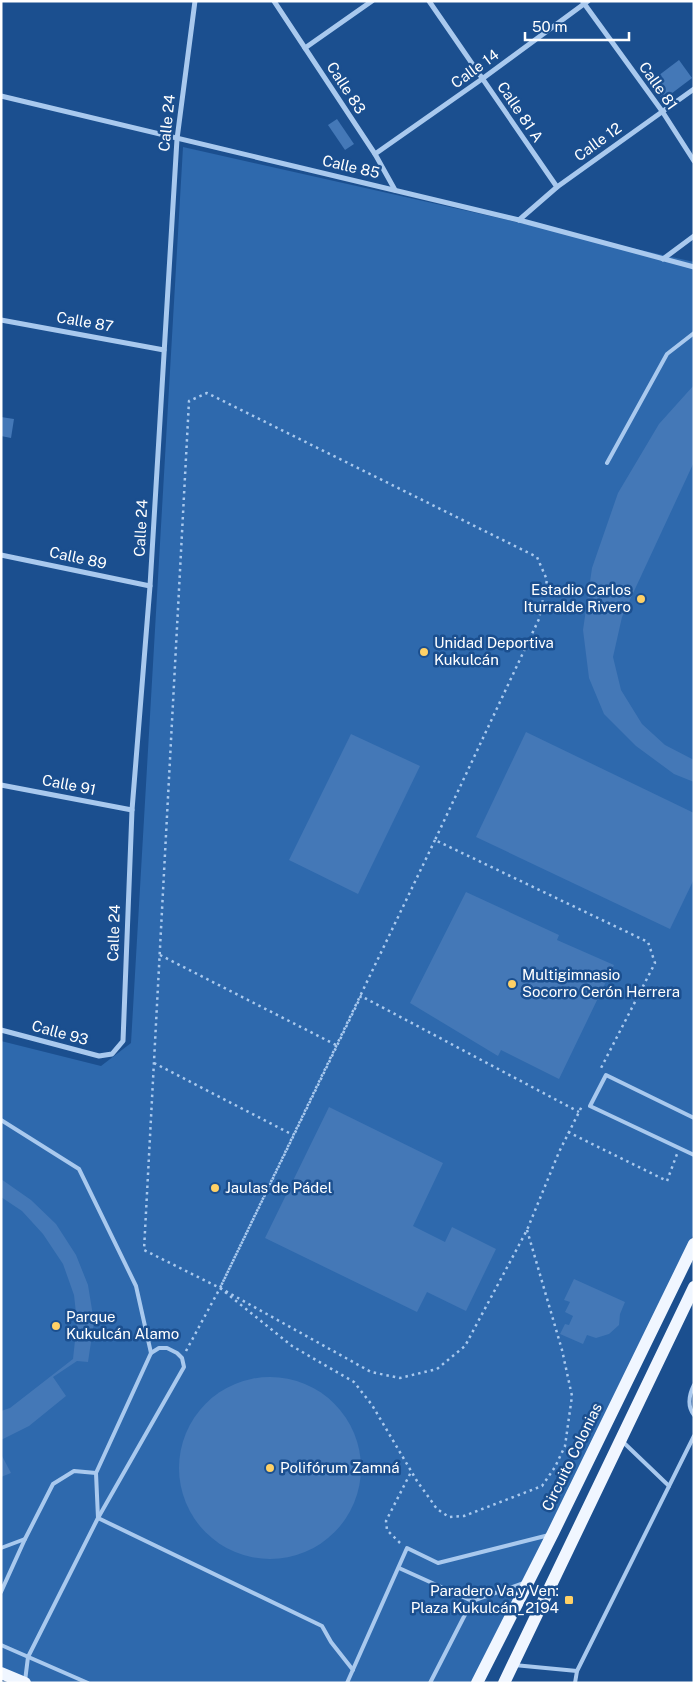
<svg xmlns="http://www.w3.org/2000/svg" width="695" height="1684" font-family="'Public Sans',sans-serif">
<rect width="100%" height="100%" fill="#1b4f8f"/>
<polygon fill="#2e69ad" points="183,147 694,262 694,1233 477,1683 25,1683 1,1673 1,1041 101,1066 131,1043"/>
<g fill="#4478b7">
<polygon points="679,60 692,78 663,100 650,82"/>
<polygon points="337,119 354,144 345,150 328,125"/>
<polygon points="694,385 694,462 622,617 613,657 621,690 642,724 665,745 694,760 694,782 674,774 636,746 604,714 589,678 583,630 592,568 618,493 659,424"/>
<polygon points="1,417 14,419 11,438 1,436"/>
<polygon points="526,732 694,813 694,879 670,929 476,837"/>
<polygon points="351,734 420,766 358,894 289,860"/>
<polygon points="466,892 559,935 557,940 614,965 559,1079 501,1050 498,1056 410,1003"/>
<polygon points="329,1107 443,1163 413,1226 445,1242 452,1227 496,1249 466,1311 427,1292 417,1312 265,1238"/>
<polygon points="1,1179 31,1200 56,1224 76,1255 88,1285 94,1322 88,1362 77,1361 53,1377 66,1396 29,1426 1,1440 1,1411 10,1408 73,1359 77,1322 74,1295 63,1264 43,1234 22,1211 1,1197"/>
<polygon points="574,1279 625,1302 620,1314 619,1325 609,1334 596,1338 587,1335 583,1344 560,1334 565,1324 569,1325 573,1316 565,1312 570,1302 564,1300"/>
<circle cx="270" cy="1468" r="91"/>
<polygon points="1,1454 11,1473 1,1477"/>
</g>
<g fill="none" stroke-linecap="round" stroke-linejoin="round">
<g stroke="#a9c9ee" stroke-width="2.5" stroke-dasharray="2.5 4" stroke-linecap="butt">
<polyline points="435,840 220,1288 361,996 579,1112"/>
<polyline points="160,955 336,1045"/>
<polyline points="154,1063 293,1135"/>
<polyline points="568,1132 667,1181 677,1154"/>
<polyline points="527,1230 562,1350 572,1396 565,1446 555,1467 542,1486 464,1516 449,1517 437,1509 417,1481 372,1405 354,1382 292,1346 220,1288 144,1250 189,401 207,393 537,557 547,580 539,619 435,840 648,942 655,963 601,1068"/>
<polyline points="220,1288 371,1372 400,1378 437,1369 465,1346 527,1230 559,1152 582,1106"/>
<polyline points="186,1351 220,1288"/>
<polyline points="400,1543 387,1530 386,1521 411,1472"/>
</g>
<g stroke="#a9c9ee" stroke-width="4">
<polyline points="607,463 667,354 694,333"/>
<polyline points="694,1118 606,1075 590,1106 694,1155"/>
<polyline points="1,1120 79,1169 136,1286 151,1353 96,1473 98,1518 28,1657 25,1681"/>
<polyline points="151,1353 159,1348 167,1348 177,1353 182,1358 184,1367 98,1518 322,1626 331,1642 353,1670"/>
<path d="M 694,1385 C 689,1395 687,1406 694,1415"/>
<polyline points="622,1441 669,1486"/>
<polyline points="1,1548 25,1539"/>
<polyline points="399,1568 472,1601"/>
<polyline points="1,1592 25,1539 53,1484 74,1471 96,1473"/>
<polyline points="1,1645 88,1683"/>
<polyline points="514,1665 577,1671"/>
<polyline points="347,1683 407,1548 438,1563 549,1535"/>
<polyline points="430,1683 472,1601 524,1583"/>
<polyline points="575,1683 577,1671 694,1436"/>
</g>
<g stroke="#a9c9ee" stroke-width="5">
<polyline points="274,1 375,154 395,190"/>
<polyline points="429,1 557,187"/>
<polyline points="583,2 662,111 694,161"/>
<polyline points="305,48 372,1"/>
<polyline points="1,96 519,220 694,267"/>
<polyline points="375,154 482,79 588,1"/>
<polyline points="519,220 557,187 694,89"/>
<polyline points="663,259 694,236"/>
<polyline points="1,320 164,350"/>
<polyline points="1,555 150,586"/>
<polyline points="1,785 132,810"/>
<polyline points="1,1030 99,1056 112,1054 123,1041 132,810 150,586 177,139 195,1"/>
</g>
<g stroke="#f0f6ff" stroke-width="12">
<polyline points="1,1673 25,1683"/>
<polyline points="477,1683 553,1533 694,1244"/>
<polyline points="504,1683 694,1287"/>
</g>
</g>
<g fill="#ffd166" stroke="#1b4f8f" stroke-width="2">
<circle cx="641" cy="599" r="5"/>
<circle cx="424" cy="652" r="5"/>
<circle cx="512" cy="984" r="5"/>
<circle cx="215" cy="1188" r="5"/>
<circle cx="56" cy="1326" r="5"/>
<circle cx="270" cy="1468" r="5"/>
<rect x="564" y="1595" width="10" height="10" rx="2.5"/>
</g>
<g text-anchor="middle" stroke-width="5" stroke-linejoin="round" paint-order="stroke">
<g font-size="15" fill="#fff" stroke="#1b4f8f">
<text transform="translate(475 69) rotate(-36)" y="5">Calle 14</text>
<text transform="translate(658 86) rotate(55)" y="5">Calle 81</text>
<text transform="translate(346 88) rotate(57)" y="5">Calle 83</text>
<text transform="translate(520 112) rotate(56)" y="5">Calle 81 A</text>
<text transform="translate(167 123) rotate(-84)" y="5">Calle 24</text>
<text transform="translate(598 142) rotate(-36)" y="5">Calle 12</text>
<text transform="translate(351 167) rotate(13)" y="5">Calle 85</text>
<text transform="translate(85 322) rotate(10)" y="5">Calle 87</text>
<text transform="translate(141 528) rotate(-87)" y="5">Calle 24</text>
<text transform="translate(78 558) rotate(12)" y="5">Calle 89</text>
<text transform="translate(69 785) rotate(11)" y="5">Calle 91</text>
<text transform="translate(114 933) rotate(-88)" y="5">Calle 24</text>
<text transform="translate(60 1033) rotate(15)" y="5">Calle 93</text>
<text transform="translate(572 1457) rotate(-64)" y="5">Circuito Colonias</text>
</g>
<g font-size="15" fill="#fff" stroke="#1b4f8f" text-anchor="start">
<text x="631" y="595" text-anchor="end">Estadio Carlos<tspan x="631" dy="17">Iturralde Rivero</tspan></text>
<text x="434" y="648">Unidad Deportiva<tspan x="434" dy="17">Kukulcán</tspan></text>
<text x="522" y="980">Multigimnasio<tspan x="522" dy="17">Socorro Cerón Herrera</tspan></text>
<text x="225" y="1193">Jaulas de Pádel</text>
<text x="66" y="1322">Parque<tspan x="66" dy="17">Kukulcán Alamo</tspan></text>
<text x="280" y="1473">Polifórum Zamná</text>
<text x="559" y="1596" text-anchor="end">Paradero Va y Ven:<tspan x="559" dy="17">Plaza Kukulcán_2194</tspan></text>
</g>
</g>
<rect width="695" height="1684" fill="none" stroke="#ffffff" stroke-width="5"/>
<path d="M525 32v8h104v-8" fill="none" stroke="#ffffff" stroke-width="2.5"/>
<text x="532" y="32" font-size="15" fill="#ffffff" stroke="#1b4f8f" stroke-width="4" paint-order="stroke">50 m</text>
</svg>
